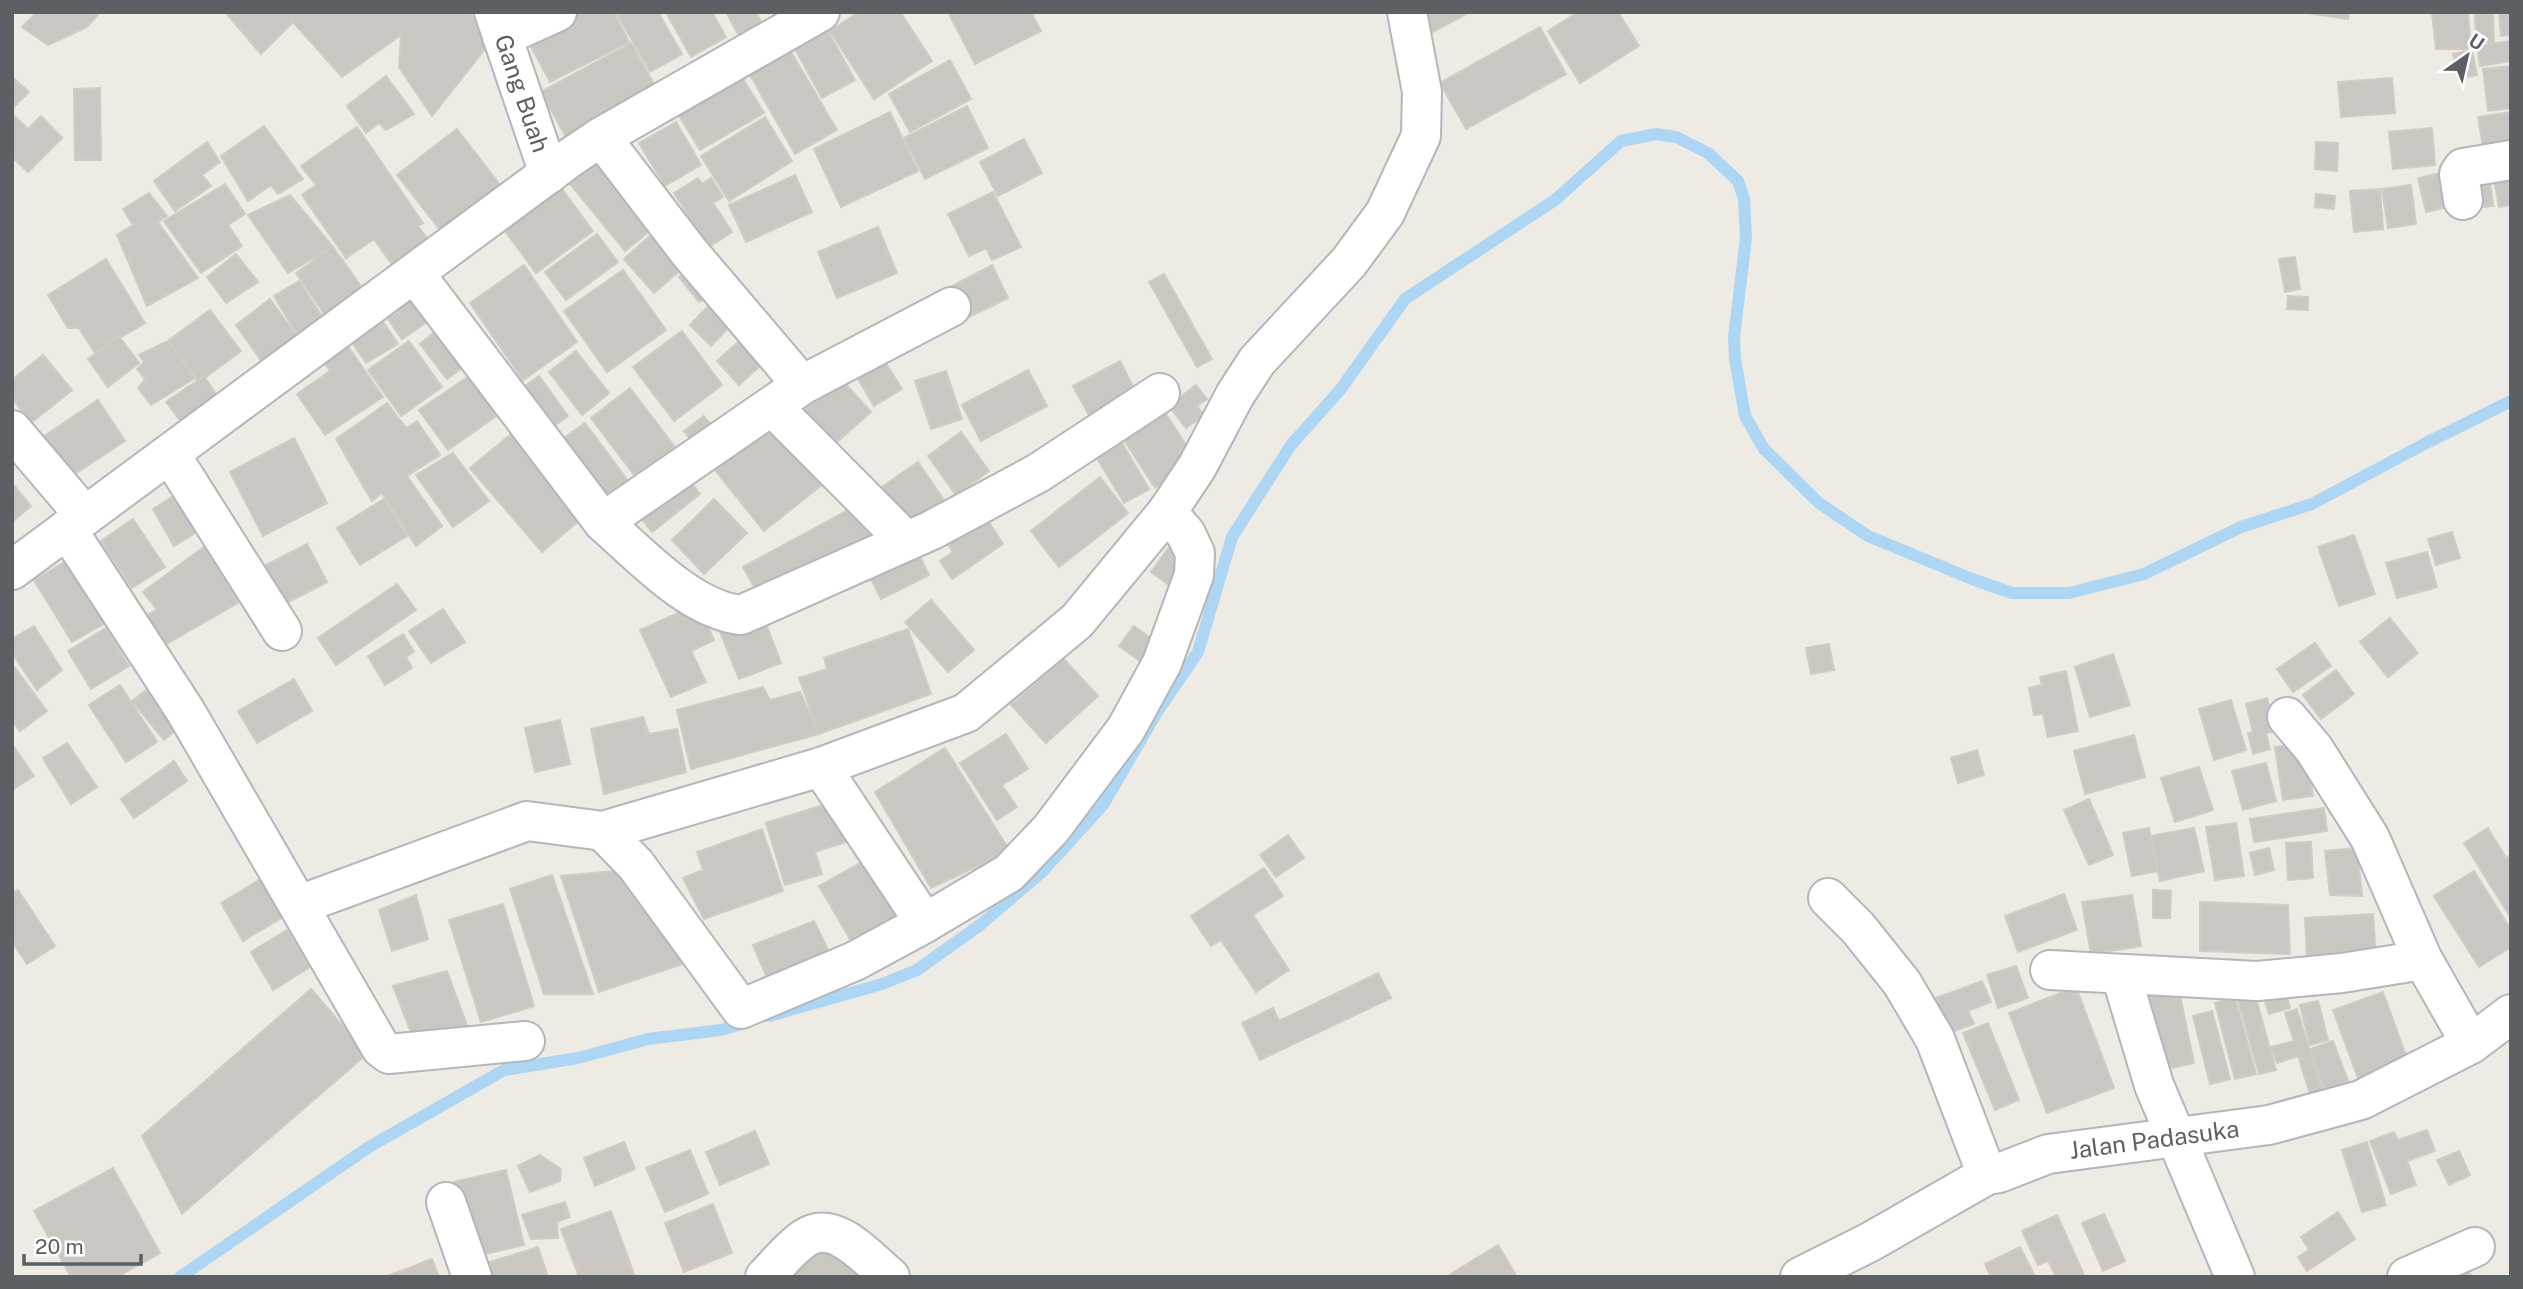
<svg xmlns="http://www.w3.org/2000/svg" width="2523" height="1289" font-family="'Public Sans',sans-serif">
<rect width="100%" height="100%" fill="#edebe4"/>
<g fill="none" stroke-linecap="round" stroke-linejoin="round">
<g stroke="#add6f4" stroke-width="12">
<polyline points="769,1016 882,984 917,970 980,925 1042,872 1103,805 1157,712 1198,652 1232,537 1291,445 1340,390 1405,299 1555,200 1621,141 1656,134 1676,137 1708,153 1738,181 1744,199 1746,238 1734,337 1735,359 1745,416 1764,449 1819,503 1868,536 1972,579 2012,593 2069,593 2144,574 2241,527 2312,504 2426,443 2511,401"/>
<polyline points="180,1277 369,1147 504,1070 578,1058 648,1039 721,1030 748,1022"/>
</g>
</g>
<g fill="#cac7c3" stroke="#d1ccc3" stroke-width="2">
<polygon points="37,12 100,12 87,27 48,45 22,27"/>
<polygon points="225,12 470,12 489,44 432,116 399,67 401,35 342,77 293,22 261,54"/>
<polygon points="574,12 614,12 629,42 550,82 526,37"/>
<polygon points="619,12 658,12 682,54 650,72 617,14"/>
<polygon points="666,12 712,12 726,37 691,57"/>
<polygon points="726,12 756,12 762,24 739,36"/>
<polygon points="859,12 900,12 932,61 874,99 830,31"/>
<polygon points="948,12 1031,12 1041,31 975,64"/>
<polygon points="1422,12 1470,12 1433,32"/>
<polygon points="1578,12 1618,12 1639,46 1580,83 1548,31"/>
<polygon points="2301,12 2349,12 2348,19"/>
<polygon points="2468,12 2471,49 2436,49 2432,13"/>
<polygon points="2511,13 2511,35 2501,36 2499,14"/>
<polygon points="2475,14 2493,14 2494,42 2476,43"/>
<polygon points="1540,27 1566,74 1466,129 1440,83"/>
<polygon points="828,31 855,80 822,98 795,49"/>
<polygon points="2511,41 2511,61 2480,66 2477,46"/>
<polygon points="631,43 655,86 591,120 598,134 572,148 541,92"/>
<polygon points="787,45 837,130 795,154 746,68"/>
<polygon points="2472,50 2477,75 2459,79 2453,54"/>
<polygon points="950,60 971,99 910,132 889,94"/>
<polygon points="2511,66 2511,108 2488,111 2483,69"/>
<polygon points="386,76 414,114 386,130 379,123 366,133 347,106"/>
<polygon points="12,77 29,92 14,107 12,105"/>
<polygon points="742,77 764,113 700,150 678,114"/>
<polygon points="2392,78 2395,113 2341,117 2338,82"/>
<polygon points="100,88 101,160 75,160 74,89"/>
<polygon points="967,106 988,148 925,179 904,138"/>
<polygon points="890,112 918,171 841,207 814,149"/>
<polygon points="2511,112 2511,148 2484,152 2478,117"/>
<polygon points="13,115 28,129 41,116 62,138 28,172 14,159 12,161"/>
<polygon points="765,117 792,161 729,201 701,156"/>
<polygon points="676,122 701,165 665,186 639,143"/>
<polygon points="264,126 303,179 278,194 271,185 248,201 221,156"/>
<polygon points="357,127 423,223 418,226 434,247 397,272 374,239 346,258 302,195 316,185 301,166"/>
<polygon points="2432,128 2435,165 2393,169 2389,132"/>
<polygon points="457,129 500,185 441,231 397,175"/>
<polygon points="1024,139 1042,173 998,196 980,162"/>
<polygon points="207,142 220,162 202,175 211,186 175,211 154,181"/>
<polygon points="2316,142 2338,143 2337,171 2315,169"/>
<polygon points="601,159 656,226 625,251 570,184"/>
<polygon points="2511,170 2511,205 2499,207 2493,173"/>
<polygon points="2445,172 2452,206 2426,212 2418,178"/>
<polygon points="2489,174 2493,206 2470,209 2466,176"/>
<polygon points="795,175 812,212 746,242 729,205"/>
<polygon points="698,178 702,184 711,178 723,197 713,203 732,232 709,247 674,193"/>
<polygon points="557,182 593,231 536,273 500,224"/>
<polygon points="225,184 245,214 228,225 242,246 201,273 164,221"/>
<polygon points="2411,185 2416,224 2388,228 2382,189"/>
<polygon points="2380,189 2383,229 2354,232 2350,191"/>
<polygon points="993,192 1021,247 992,260 986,248 969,256 948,214"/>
<polygon points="149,193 167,216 158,222 198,278 147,306 117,235 133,225 123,209"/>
<polygon points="2316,194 2335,196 2334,209 2315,207"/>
<polygon points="290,195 333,247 288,273 248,215"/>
<polygon points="661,226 692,260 654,293 624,259"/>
<polygon points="878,227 897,273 837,298 818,252"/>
<polygon points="597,234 618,262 566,300 545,272"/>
<polygon points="333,247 368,296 330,322 296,273"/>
<polygon points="236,254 258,282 226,303 207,277"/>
<polygon points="2295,257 2300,289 2285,292 2279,259"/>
<polygon points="106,259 145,323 95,353 79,328 68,328 48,295"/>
<polygon points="524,265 577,342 523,380 470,303"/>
<polygon points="992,265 1008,298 967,318 952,286"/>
<polygon points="693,267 712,292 699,302 679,277"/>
<polygon points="623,270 666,330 607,372 564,311"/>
<polygon points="1164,274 1212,359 1197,367 1149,282"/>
<polygon points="299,281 325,321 300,339 274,296"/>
<polygon points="414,289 433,318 402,339 388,319 400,311 393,302"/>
<polygon points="2288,296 2308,297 2308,310 2287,309"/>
<polygon points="716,298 737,319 711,346 690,325"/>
<polygon points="270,299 301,342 267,369 236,325"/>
<polygon points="210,310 241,351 199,382 168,341"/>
<polygon points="381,319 398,344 366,363 350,339"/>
<polygon points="443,325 471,361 447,379 420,344"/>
<polygon points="682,331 722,385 674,421 633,367"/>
<polygon points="748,333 770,357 739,385 717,361"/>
<polygon points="119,336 139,363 108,387 88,359"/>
<polygon points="343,339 383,397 325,435 297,394 330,371 319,355"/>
<polygon points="168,341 195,378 151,405 138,388 145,380 137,369 144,362 139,355"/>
<polygon points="409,341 442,387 401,416 368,370"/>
<polygon points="576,351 609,393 582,415 549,372"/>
<polygon points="43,355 72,390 31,423 12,398 12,380"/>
<polygon points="884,360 902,389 874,406 857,377"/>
<polygon points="1120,361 1138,397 1092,421 1073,386"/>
<polygon points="1028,370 1047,406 981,441 962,405"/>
<polygon points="946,371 962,419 931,429 915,381"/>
<polygon points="475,372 503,411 448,450 419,410"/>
<polygon points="204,376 225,408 189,432 166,402"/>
<polygon points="539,376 568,416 546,432 516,393"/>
<polygon points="841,379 871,412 829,449 799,415"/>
<polygon points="1196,385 1207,399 1197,406 1204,415 1186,428 1169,406"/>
<polygon points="630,388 675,447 635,476 591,418"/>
<polygon points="98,400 125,441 67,479 40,439"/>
<polygon points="387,403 406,428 417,421 440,455 407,476 442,526 416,546 382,493 372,501 336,439"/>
<polygon points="1162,408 1197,462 1155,488 1121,435"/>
<polygon points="773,412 828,480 764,531 710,464"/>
<polygon points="704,416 717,433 696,447 684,431"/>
<polygon points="585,423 629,482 601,503 557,443"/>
<polygon points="517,429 588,513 542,552 470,468"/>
<polygon points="961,432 989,471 956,495 928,456"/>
<polygon points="294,438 327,503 263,536 230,472"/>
<polygon points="1121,441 1149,489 1124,503 1089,445"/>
<polygon points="453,453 489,501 453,527 416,475"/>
<polygon points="918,462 944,500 905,526 879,489"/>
<polygon points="686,476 700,494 652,532 638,514"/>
<polygon points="1100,477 1128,513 1059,567 1031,531"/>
<polygon points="12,483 31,506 12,522"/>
<polygon points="180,492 202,529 174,546 153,509"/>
<polygon points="384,499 407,536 360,565 337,528"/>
<polygon points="714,499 747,533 704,574 672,540"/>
<polygon points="863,502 881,536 762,601 743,567"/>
<polygon points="133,519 165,567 132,588 101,541"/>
<polygon points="987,519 1003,544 952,579 940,561 953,552 942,536"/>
<polygon points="2452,532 2460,558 2436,565 2428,539"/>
<polygon points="2354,535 2375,594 2339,606 2318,547"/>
<polygon points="912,541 929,575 881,599 864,565"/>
<polygon points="307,544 327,582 281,606 260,568"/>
<polygon points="205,546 238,603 163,646 146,616 157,610 143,592"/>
<polygon points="1169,547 1192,562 1173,588 1151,572"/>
<polygon points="2427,552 2437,587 2397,598 2386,563"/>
<polygon points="75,556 112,619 72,642 34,580"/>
<polygon points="397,584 416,610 336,665 318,638"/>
<polygon points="931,600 974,650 948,672 905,622"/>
<polygon points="698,604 714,640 691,651 706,682 671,697 640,630"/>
<polygon points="443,609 465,642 431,663 409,631"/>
<polygon points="761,611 781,663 739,679 718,627"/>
<polygon points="2390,618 2418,653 2388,677 2360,642"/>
<polygon points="34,626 62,670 37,690 12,653 12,639"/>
<polygon points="1134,626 1159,644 1144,664 1119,646"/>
<polygon points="106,628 129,666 91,689 68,651"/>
<polygon points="908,629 931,694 819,734 799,678 827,669 824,658"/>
<polygon points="403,634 414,652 406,657 412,668 385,685 368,656"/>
<polygon points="2315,643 2331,666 2293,692 2277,669"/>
<polygon points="1829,644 1834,670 1811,674 1806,648"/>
<polygon points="2113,654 2130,705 2090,717 2075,667"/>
<polygon points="1063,658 1098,696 1046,743 1011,705"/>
<polygon points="13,665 47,711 20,731 12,720"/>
<polygon points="2336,670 2354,694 2321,719 2303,695"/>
<polygon points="2066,671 2078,731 2048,737 2043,714 2034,715 2029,688 2042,685 2040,677"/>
<polygon points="294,679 312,711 257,743 238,711"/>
<polygon points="120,685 157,742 126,762 89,705"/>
<polygon points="763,687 770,700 800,692 819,734 691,769 677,710"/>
<polygon points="149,688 180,727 164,740 132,701"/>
<polygon points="2267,698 2276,731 2266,733 2270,749 2253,754 2248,733 2253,732 2246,704"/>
<polygon points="2231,700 2246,750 2214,760 2199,709"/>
<polygon points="643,717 649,734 677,729 686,772 604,794 591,729"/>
<polygon points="560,720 570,764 535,772 525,728"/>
<polygon points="1006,734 1028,769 1002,785 1017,807 997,820 960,763"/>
<polygon points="2134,735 2145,777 2085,794 2074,751"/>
<polygon points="67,743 97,787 71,804 43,758"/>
<polygon points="2305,743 2313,796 2283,800 2275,747"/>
<polygon points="12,744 34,776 12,790"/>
<polygon points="945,748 1010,851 931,888 875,792"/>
<polygon points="1977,750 1984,775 1958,783 1951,758"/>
<polygon points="174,761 187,781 134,818 121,799"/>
<polygon points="2266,763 2276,801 2243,810 2232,771"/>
<polygon points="2199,767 2213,810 2175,822 2161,778"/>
<polygon points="2089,799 2113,855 2089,865 2064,810"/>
<polygon points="839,800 852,840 815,852 822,874 785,885 766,823"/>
<polygon points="2324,808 2327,831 2254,842 2250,819"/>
<polygon points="2236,823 2244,876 2215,880 2206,827"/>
<polygon points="2149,828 2158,871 2132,876 2123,833"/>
<polygon points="2194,828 2204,871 2160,881 2151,836"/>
<polygon points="2488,828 2506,858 2511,855 2511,918 2464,843"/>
<polygon points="762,829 783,891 704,919 683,878 703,870 697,852"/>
<polygon points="1288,835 1304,858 1276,877 1260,855"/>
<polygon points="2311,842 2313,878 2288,880 2286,843"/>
<polygon points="2269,848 2274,870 2255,875 2250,853"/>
<polygon points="2357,848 2362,896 2330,895 2325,851"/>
<polygon points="867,859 915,926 858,953 819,886"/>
<polygon points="1264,868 1283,896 1253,915 1289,970 1256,992 1221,940 1211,946 1191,916"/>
<polygon points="626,870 689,962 599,992 561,876"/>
<polygon points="2474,871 2511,930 2511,947 2479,967 2434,896"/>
<polygon points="552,875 593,994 544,994 510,889"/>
<polygon points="261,879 283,917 243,941 221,903"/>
<polygon points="18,890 55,946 27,964 12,942 12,894"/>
<polygon points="2153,890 2171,891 2170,918 2153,918"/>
<polygon points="2064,894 2077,930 2018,952 2005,916"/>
<polygon points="416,895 428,939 392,951 379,910"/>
<polygon points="2132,895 2141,946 2091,954 2082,902"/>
<polygon points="2200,902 2288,905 2290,954 2200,951"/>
<polygon points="503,904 534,1006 481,1022 449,920"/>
<polygon points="2373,914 2376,956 2307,959 2305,918"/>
<polygon points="814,921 831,956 768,980 753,945"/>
<polygon points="287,930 310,967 273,990 251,952"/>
<polygon points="2016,966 2028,998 1998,1008 1987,975"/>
<polygon points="447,971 469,1031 416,1045 393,986"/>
<polygon points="1378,973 1391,998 1260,1060 1242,1023 1273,1008 1279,1021"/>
<polygon points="1982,981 1991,1002 1968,1011 1974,1024 1946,1034 1933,999"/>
<polygon points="2177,981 2194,1063 2154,1072 2137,990"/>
<polygon points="2284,985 2290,1008 2269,1014 2262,991"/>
<polygon points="2076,987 2114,1088 2047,1113 2009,1013"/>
<polygon points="2253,988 2276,1070 2259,1074 2236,993"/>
<polygon points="311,989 367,1054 182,1214 142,1136"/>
<polygon points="2383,992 2409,1064 2359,1081 2333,1010"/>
<polygon points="2235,997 2256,1074 2235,1079 2215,1003"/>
<polygon points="2318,1001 2328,1040 2310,1045 2300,1005"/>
<polygon points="2297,1009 2322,1090 2310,1094 2298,1056 2277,1063 2271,1047 2294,1041 2285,1013"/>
<polygon points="2212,1011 2230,1079 2210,1084 2193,1016"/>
<polygon points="1988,1023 2019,1100 1995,1110 1963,1033"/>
<polygon points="2333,1041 2348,1081 2324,1089 2310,1049"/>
<polygon points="2427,1130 2435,1151 2407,1161 2416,1185 2391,1194 2370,1141 2394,1132 2398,1140"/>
<polygon points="755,1131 769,1164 720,1185 706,1152"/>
<polygon points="624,1142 635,1169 595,1186 584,1158"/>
<polygon points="2367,1142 2386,1205 2362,1212 2342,1150"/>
<polygon points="690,1150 708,1194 665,1212 646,1168"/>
<polygon points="2459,1151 2470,1175 2449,1185 2437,1160"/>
<polygon points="540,1155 561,1169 560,1181 530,1192 518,1166"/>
<polygon points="113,1168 160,1253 117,1277 71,1277 34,1211"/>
<polygon points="506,1170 524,1245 477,1256 454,1182"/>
<polygon points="565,1202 570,1217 557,1222 558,1238 531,1239 522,1215"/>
<polygon points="713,1204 732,1253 684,1272 665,1223"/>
<polygon points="611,1211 634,1274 626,1277 579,1277 561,1229"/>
<polygon points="2338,1212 2355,1239 2307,1271 2298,1257 2309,1250 2301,1237"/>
<polygon points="2104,1214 2125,1261 2103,1271 2082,1223"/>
<polygon points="2057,1215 2085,1277 2056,1277 2048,1261 2038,1265 2022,1231"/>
<polygon points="829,1242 859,1277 789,1277"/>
<polygon points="1498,1245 1517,1277 1446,1277"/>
<polygon points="538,1247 548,1277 485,1277 481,1265"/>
<polygon points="2020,1247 2035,1276 1991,1277 1985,1264"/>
<polygon points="432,1259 439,1277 385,1277"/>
<polygon points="2466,1268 2472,1277 2452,1277"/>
</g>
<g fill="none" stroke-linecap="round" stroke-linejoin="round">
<defs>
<g id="minor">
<path id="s1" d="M 494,12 L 549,174"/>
<polyline points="502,37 557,12"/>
<polyline points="601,137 689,252 802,385"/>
<polyline points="2463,200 2459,174 2463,168 2511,160"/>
<polyline points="415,274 603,522 802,385 951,307"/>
<polyline points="772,406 906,541"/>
<polyline points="12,430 85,516"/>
<polyline points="170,454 282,631"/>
<path d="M 603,522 C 640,555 691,610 741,615 L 932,530 L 1038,473 L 1160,393"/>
<polyline points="67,529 186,712 381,1048 389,1054 525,1041"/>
<polyline points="12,570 571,157 601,137 820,12"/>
<polyline points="2287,717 2314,749 2370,838 2423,960 2471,1044"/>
<polyline points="821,767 925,923"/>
<polyline points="603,831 636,865 741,1009 855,961 925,923 1009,873 1051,829 1126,729 1162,663 1194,575 1195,553 1186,534 1167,512"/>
<polyline points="1828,898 1858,928 1902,983 1935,1039 1987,1175"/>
<polyline points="299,905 527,821 603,831 821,767 966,713 1077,621 1167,512 1197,467 1235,395 1257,361 1349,262 1385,213 1421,136 1422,92 1407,12"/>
<polyline points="2050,970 2257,981 2342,973 2423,960"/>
<polyline points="2121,975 2154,1085 2235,1277"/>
<polyline points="446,1202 472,1277"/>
<path d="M 765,1277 C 777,1265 790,1248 805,1238 C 835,1218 868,1259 890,1277"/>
<path id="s2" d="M 1800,1277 L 1870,1242 L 1987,1175 L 1999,1173 L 2048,1154 L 2269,1125 L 2361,1100 L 2471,1044 L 2511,1014"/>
<polyline points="2407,1277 2475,1247"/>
</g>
</defs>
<use href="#minor" stroke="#b4b6b9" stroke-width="42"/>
<use href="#minor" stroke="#fff" stroke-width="38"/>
</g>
<g text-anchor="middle" stroke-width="6" stroke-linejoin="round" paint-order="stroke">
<g font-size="24" fill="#5c5f63" stroke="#fff">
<text dy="8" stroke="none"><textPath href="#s1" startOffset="86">Gang Buah</textPath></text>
<text dy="8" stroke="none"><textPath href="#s2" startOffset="385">Jalan Padasuka</textPath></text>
</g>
</g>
<rect width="2523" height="1289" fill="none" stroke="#5c5f63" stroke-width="28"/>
<g transform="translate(2467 56) rotate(34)" stroke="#ffffff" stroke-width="5" paint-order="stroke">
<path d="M0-5L12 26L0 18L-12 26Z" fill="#5c5f63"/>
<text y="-10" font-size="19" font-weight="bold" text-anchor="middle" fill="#5c5f63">U</text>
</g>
<path d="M24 1254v10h117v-10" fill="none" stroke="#5c5f63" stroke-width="3.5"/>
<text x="35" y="1254" font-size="21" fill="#5c5f63" stroke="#ffffff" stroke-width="5" paint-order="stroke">20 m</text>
</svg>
